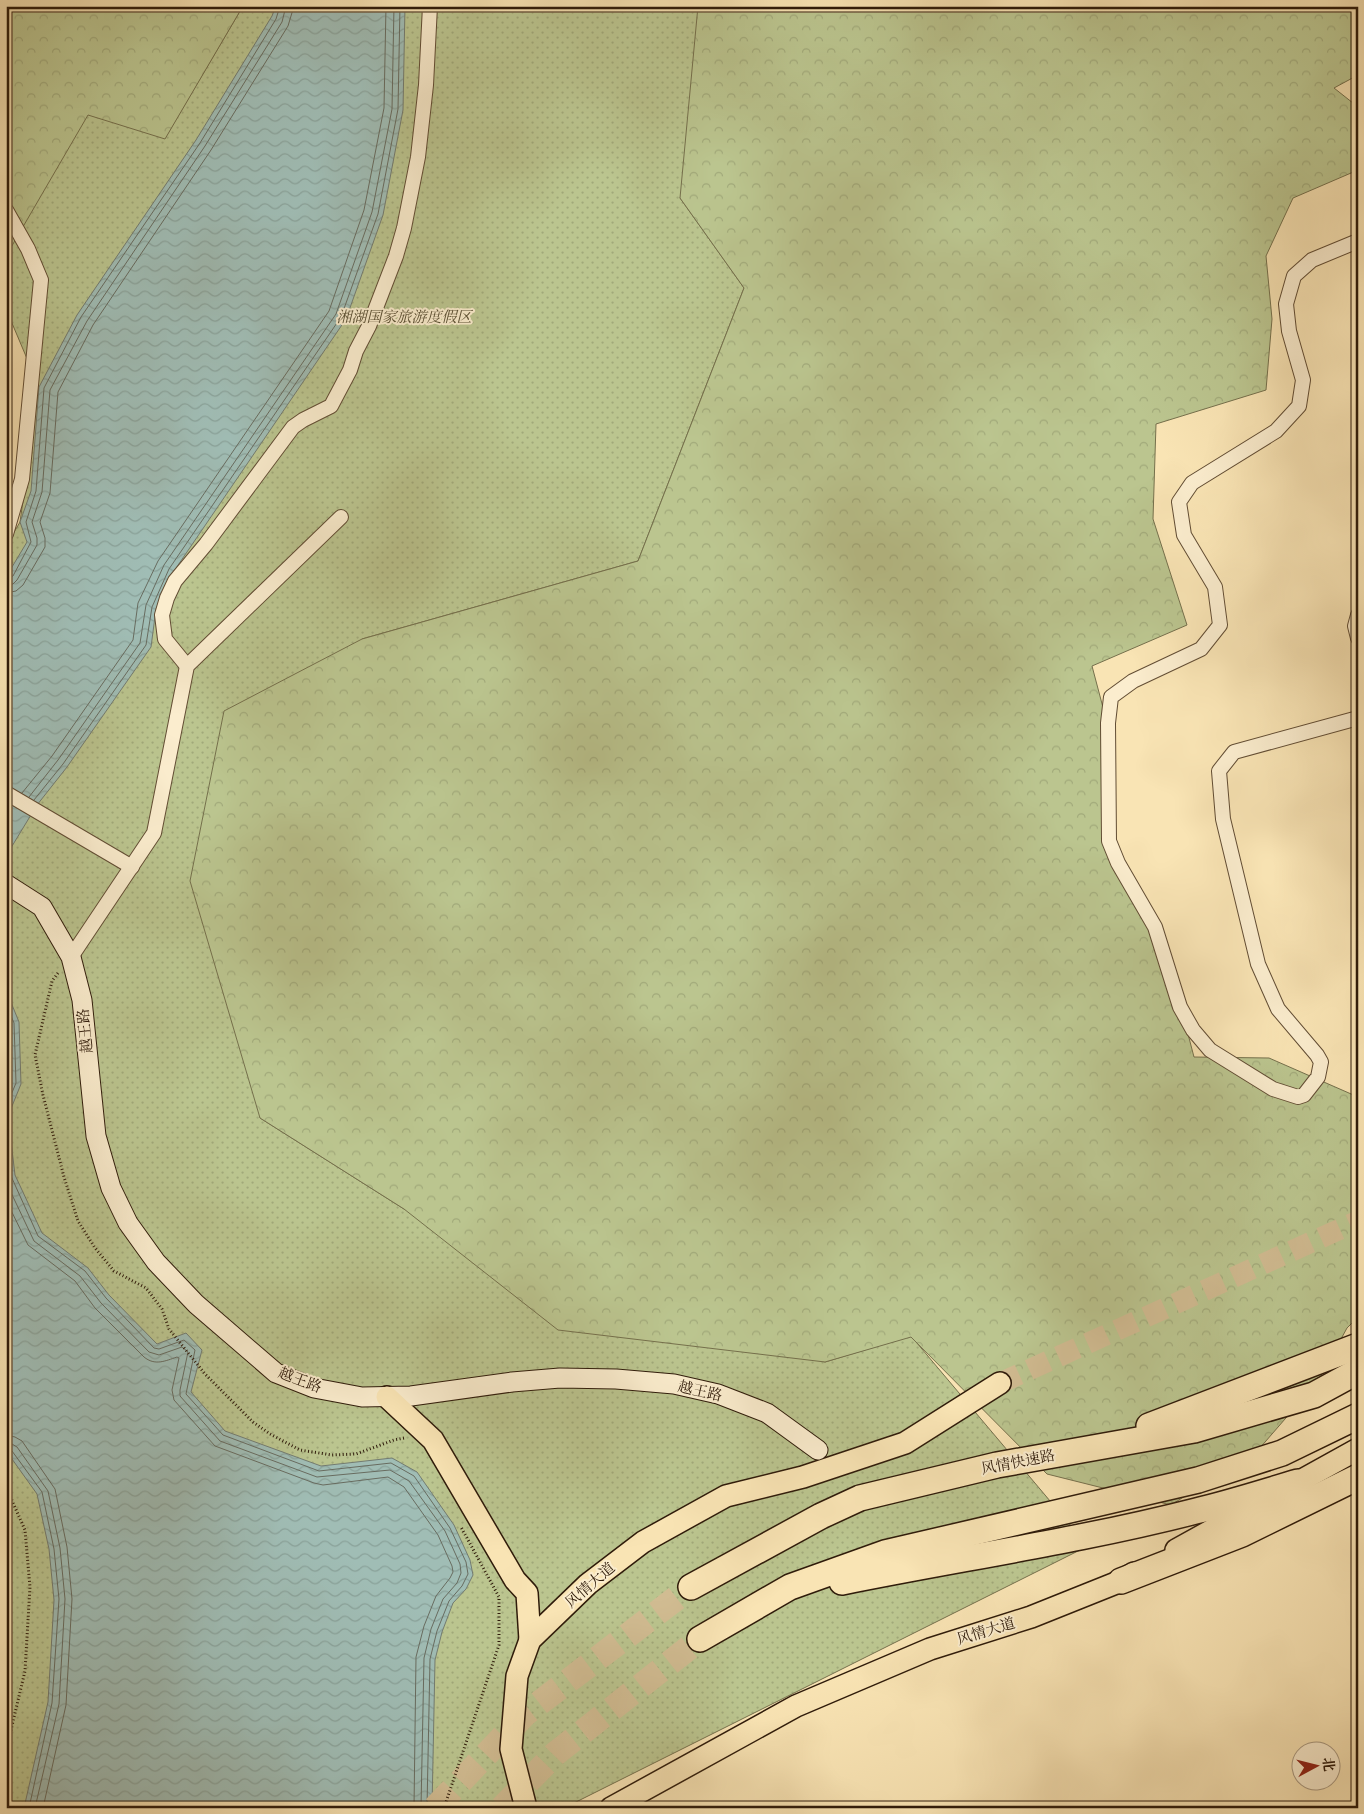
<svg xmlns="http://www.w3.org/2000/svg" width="1364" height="1814" font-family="'IM FELL English','Noto Serif SC',serif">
<defs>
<pattern id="grass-dots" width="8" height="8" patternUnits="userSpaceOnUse" patternTransform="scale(1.25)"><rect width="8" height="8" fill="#bbc58f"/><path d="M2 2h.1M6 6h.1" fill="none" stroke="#a1a97a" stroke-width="1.8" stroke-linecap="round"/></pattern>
<pattern id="forest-crowns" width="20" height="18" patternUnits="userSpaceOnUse" patternTransform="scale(1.25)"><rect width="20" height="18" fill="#bbc58f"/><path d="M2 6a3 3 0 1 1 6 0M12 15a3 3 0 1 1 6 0" fill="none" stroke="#a1a97a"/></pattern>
<pattern id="water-waves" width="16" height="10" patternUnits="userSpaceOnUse" patternTransform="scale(1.25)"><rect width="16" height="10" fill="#a0bdb5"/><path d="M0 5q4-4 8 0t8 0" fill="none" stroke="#8aa29a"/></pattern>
</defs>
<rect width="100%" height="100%" fill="#f9e4b4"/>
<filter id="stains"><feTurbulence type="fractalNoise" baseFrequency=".004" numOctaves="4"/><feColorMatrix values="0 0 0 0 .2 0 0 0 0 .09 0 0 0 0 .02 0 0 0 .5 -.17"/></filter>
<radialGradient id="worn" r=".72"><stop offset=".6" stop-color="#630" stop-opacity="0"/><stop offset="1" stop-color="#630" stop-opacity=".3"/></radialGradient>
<polygon fill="url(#grass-dots)" stroke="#75704c" points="6,6 165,138 243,6 781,6 680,198 744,288 638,561 362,639 260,1118 404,1209 825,1362 911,1336 1088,1546 564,1808 6,1808 6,546 20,522 39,387 6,309"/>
<g fill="url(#forest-crowns)" stroke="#75704c">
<polygon points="6,6 243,6 165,139 88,115 6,256"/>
<polygon points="698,6 1358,6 1358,75 1334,88 1358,107 1358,170 1293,198 1266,256 1272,319 1266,390 1156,424 1153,519 1187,625 1092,666 1110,734 1104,844 1159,923 1194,1057 1269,1058 1358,1097 1358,1317 1347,1328 1318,1381 1259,1449 1171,1505 1047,1474 911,1337 825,1362 558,1330 404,1209 260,1118 190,881 224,711 362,639 638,561 744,288 680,198"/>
</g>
<g fill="url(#water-waves)" stroke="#737c71">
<polygon points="276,6 405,6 403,110 383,215 346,319 174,571 156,609 151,647 67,767 37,805 6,856 6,577 27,542 20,522 31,491 39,387 77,315 196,140 272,16"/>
<polygon points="6,990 19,1022 21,1084 8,1116 15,1175 42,1233 88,1268 109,1295 157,1344 186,1333 202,1350 191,1392 225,1431 321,1466 392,1458 417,1472 454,1525 470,1560 473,1575 466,1589 453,1603 442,1632 435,1660 432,1808 24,1808 48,1702 54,1600 49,1549 37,1494 7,1452 6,1448"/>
</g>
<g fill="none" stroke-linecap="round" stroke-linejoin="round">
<g stroke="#686c60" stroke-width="1">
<polyline points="6,579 13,576 31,542 26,522 36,491 44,388 81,317 200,143 276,19 280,6"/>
<polyline points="6,585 13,584 17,580 37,545 37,538 32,522 42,492 50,390 87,321 205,146 282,22 286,6"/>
<polyline points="6,593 16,591 23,585 45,547 45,538 40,522 50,493 58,392 93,325 211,150 288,26 294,6"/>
<polyline points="22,793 52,756 133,640 138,603 158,561 329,311 364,210 384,108 386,6"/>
<polyline points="29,797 58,760 140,643 146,605 164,565 336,314 372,212 392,109 394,6"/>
<polyline points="34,800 63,764 146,645 152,607 169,569 341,317 378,214 398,109 400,6"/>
<polyline points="6,1004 14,1023 16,1083 6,1107"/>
<polyline points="6,1021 10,1082 6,1091"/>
<polyline points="6,1143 11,1176 38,1236 85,1271 106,1298 154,1348 159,1349 184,1340 195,1350 186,1394 223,1435 319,1471 391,1463 414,1476 450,1528 466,1562 468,1574 462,1586 449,1601 437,1631 430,1659 427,1808"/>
<polyline points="6,1182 34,1241 80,1276 101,1303 149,1352 159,1355 182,1347 188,1352 180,1390 180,1396 220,1441 317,1477 390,1470 409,1481 445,1531 460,1564 461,1573 457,1583 443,1599 431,1629 424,1658 421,1808"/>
<path d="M 6,1200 L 28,1245 L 75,1281 L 95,1308 L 144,1357 C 155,1366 165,1361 177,1357 L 179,1358 L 172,1390 L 174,1400 L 215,1446 L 314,1483 L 323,1485 L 388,1477 L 404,1487 L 438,1535 L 452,1566 L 453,1572 L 450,1578 L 436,1596 L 424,1626 L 416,1657 L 414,1808"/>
<polyline points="6,1435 15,1437 22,1441 55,1489 67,1547 72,1599 66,1705 43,1808"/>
<polyline points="6,1443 12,1444 17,1447 48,1491 60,1548 65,1599 59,1704 35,1808"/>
<polyline points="6,1449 12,1451 42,1492 54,1549 59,1599 52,1703 29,1808"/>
</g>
<polyline stroke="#d1bc92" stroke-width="21" stroke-dasharray="21 11" stroke-linecap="butt" points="1000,1383 1358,1221"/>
<g stroke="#d1bc92" stroke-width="25" stroke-dasharray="25 12" stroke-linecap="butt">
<polyline points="435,1808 525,1714 691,1587"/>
<polyline points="502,1808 555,1754 700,1639"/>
</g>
<defs>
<g id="street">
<polyline points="6,210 28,249 41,280 22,479 6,534"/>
<polyline points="1358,241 1312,260 1294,276 1286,304 1289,331 1303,380 1299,406 1276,431 1192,483 1179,502 1184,535 1215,587 1220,625 1201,649 1133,681 1111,697 1108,723 1109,841 1118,863 1155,927 1180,1007 1193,1030 1210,1050 1273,1089 1298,1097 1304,1095 1318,1077 1321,1062 1317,1055 1278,1009 1258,964 1223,819 1219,771 1234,752 1358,718"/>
<polyline points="1358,615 1355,626 1358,638"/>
<polyline points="187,666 165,639 162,615 167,598 175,581 206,544 293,427 303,420 331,406 350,370 356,351 369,326 396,256 404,228 418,157 426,85 430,6"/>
<polyline points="6,793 132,867"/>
<polyline points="71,957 154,833 187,666 341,517"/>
</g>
<polyline id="secondary" points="6,884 42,907 71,957 82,1000 96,1136 111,1188 128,1223 156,1262 196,1304 276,1373 314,1388 362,1397 411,1396 512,1382 560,1378 616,1379 674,1384 718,1394 767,1413 818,1450"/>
<g id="primary">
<polyline points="387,1397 433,1440 515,1580 527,1593 530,1640"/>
<polyline points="1176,1550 1358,1449"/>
<polyline points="526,1808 511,1749 517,1676 530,1640 588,1584 643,1542 726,1496 803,1477 905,1443 1000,1383"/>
<polyline points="611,1808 796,1706 930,1649 1031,1617 1121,1581 1134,1573"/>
</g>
<g id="highway">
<polyline points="1149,1426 1358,1346"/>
<polyline points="1121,1581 1242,1534 1358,1477"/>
<path d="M 842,1582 C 960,1558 1079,1541 1196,1511 C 1230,1503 1264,1492 1298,1482"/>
<polyline points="691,1587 821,1516 860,1498 997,1465 1194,1430 1314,1395 1358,1371"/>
<polyline points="700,1639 790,1587 885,1553 1198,1480 1282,1453 1358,1416"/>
</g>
</defs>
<use href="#street" stroke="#624d34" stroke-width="16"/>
<use href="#secondary" stroke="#2f1b0a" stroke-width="21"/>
<use href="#primary" stroke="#2f1b0a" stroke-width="24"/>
<use href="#highway" stroke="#2f1b0a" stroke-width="28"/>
<g stroke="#2f1b0a" stroke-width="3" stroke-dasharray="1 2.5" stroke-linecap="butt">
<polyline points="58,973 52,981 35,1055 43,1095 64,1177 78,1221 95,1248 114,1271 146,1288 162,1309 169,1329 205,1374 253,1422 270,1434 300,1450 332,1455 356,1454 394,1440 404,1438"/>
<polyline points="6,1487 25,1530 30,1587 25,1671 6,1751"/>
<polyline points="444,1808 499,1645 499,1597 461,1527"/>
</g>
<use href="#street" stroke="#fbedce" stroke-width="14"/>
<use href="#secondary" stroke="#fbedce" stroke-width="19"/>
<use href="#primary" stroke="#f9e4b4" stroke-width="21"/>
<use href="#highway" stroke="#f9e4b4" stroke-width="25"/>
</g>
<g text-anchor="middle" stroke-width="4" stroke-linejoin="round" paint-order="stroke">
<g font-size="15" font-style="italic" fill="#594e32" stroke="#fbedce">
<text x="404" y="322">湘湖国家旅游度假区</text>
</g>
<g font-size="15" fill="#2f1b0a" stroke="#fbedce">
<text transform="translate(85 1031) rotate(-96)" y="5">越王路</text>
<text transform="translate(300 1380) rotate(21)" y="5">越王路</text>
<text transform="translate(700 1391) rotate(13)" y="5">越王路</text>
<text transform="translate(1018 1462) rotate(-11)" y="5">风情快速路</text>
<text transform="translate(590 1585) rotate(-41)" y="5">风情大道</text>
<text transform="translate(986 1631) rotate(-17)" y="5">风情大道</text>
</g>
</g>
<rect width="1364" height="1814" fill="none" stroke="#f9e4b4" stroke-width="25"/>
<rect x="8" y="8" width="1349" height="1799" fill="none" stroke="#2f1b0a" stroke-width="2.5"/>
<rect x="12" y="12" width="1339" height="1789" fill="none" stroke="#2f1b0a"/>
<g transform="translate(1316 1766) rotate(83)"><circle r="24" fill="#fbedce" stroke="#a99980"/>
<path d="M0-4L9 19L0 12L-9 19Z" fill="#8f2418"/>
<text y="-8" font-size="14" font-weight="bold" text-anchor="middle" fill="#2f1b0a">北</text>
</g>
<rect width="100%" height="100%" filter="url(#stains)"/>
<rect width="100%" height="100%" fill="url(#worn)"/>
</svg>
